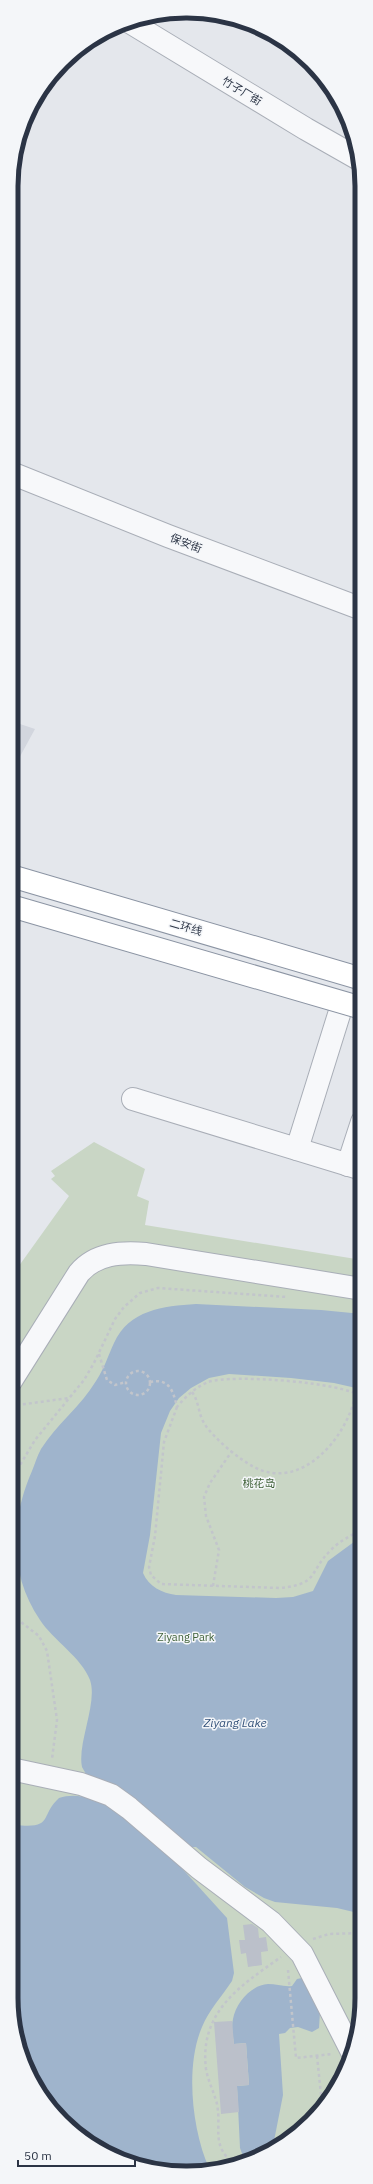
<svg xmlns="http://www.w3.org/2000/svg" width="373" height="2184" font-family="'IBM Plex Sans','Noto Sans SC',sans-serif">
<rect width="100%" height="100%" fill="#e4e7ec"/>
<polygon fill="#d2d6de" points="11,721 35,729 11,773"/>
<polygon fill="#c9d6c5" points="94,1142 145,1169 137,1196 149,1201 145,1225 362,1260 362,2009 344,2075 302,2129 243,2164 175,2173 109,2155 62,2121 24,2064 11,1997 11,1277 69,1196 51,1179 55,1176 51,1171"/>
<g fill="#9fb4cc">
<path d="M 196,1304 L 321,1310 L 362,1314 L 362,1392 L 356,1388 L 334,1383 L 291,1378 L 229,1374 L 209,1378 L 191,1388 L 179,1398 L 170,1411 L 161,1433 L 150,1535 L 143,1573 C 149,1587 162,1593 176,1595 L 276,1598 L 293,1597 L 313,1591 L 328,1561 L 362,1536 L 362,1914 L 337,1908 L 275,1902 L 264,1898 L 245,1887 L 196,1847 L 185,1847 L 178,1864 L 227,1918 L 234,1973 L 232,1981 C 222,1996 209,2010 202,2027 C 185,2066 192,2130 209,2168 L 175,2173 L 109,2155 L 62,2121 L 24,2064 L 11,1997 L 11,1835 L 15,1825 C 55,1829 39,1816 59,1798 C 89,1788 120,1814 144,1828 L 86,1774 L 82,1767 C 77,1743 98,1703 90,1680 C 82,1658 53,1640 40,1620 C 9,1574 10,1521 32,1471 C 35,1464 37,1456 41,1449 C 57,1424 81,1406 96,1381 C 104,1369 108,1356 114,1343 C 129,1310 163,1306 196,1304 Z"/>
<path d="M 302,1978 L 320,2012 L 319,2028 L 312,2032 L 298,2027 L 290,2028 L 285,2033 L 279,2034 L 283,2095 L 273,2146 L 245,2162 L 240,2148 L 237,2086 L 249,2085 L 246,2043 L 234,2044 C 233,2036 231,2027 233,2019 C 236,2003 251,1985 268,1984 C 276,1984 284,1987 292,1986 L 297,1979 Z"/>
</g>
<g fill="#bbc0ca">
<polygon points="252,1924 258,1928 259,1938 266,1937 268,1951 261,1952 262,1965 248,1967 246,1953 241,1954 239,1940 245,1940 243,1925"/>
<polygon points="232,2021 234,2044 246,2043 249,2085 237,2086 239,2112 221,2114 214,2022"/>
</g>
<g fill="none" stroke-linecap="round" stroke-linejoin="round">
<defs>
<g id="minor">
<polyline points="128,21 306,129 357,158"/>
<polyline points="11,473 168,536 362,609"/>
<polyline points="133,1099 362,1169"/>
<polyline points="297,1149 341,1008"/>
<polyline points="348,1165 362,1122"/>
<path d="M 11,1381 L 79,1273 C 96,1253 121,1252 146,1254 L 362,1289"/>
<polyline points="11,1769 81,1784 111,1795 129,1808 199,1868 271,1922 302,1954 351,2050"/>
</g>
</defs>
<use href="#minor" stroke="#a9aeb7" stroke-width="24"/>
<g stroke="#c2c5cb" stroke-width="2.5" stroke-dasharray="3 3" stroke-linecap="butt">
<polyline points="357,1306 355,1326 359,1327 359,1333 362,1333"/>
<polyline points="99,1354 107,1380 115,1385 126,1382"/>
<circle cx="138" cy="1383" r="12"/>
<path d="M 150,1382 C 169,1378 173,1390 177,1407 C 185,1397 196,1387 208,1382 C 231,1374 344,1382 362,1397"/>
<path d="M 192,1392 C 199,1401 198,1413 204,1423 C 213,1438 239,1459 254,1467 C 301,1492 346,1438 355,1397 C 357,1387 359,1379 354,1370 L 359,1368 L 355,1362 L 361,1359 L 362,1347"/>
<polyline points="11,1406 69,1398"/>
<path d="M 177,1407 L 164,1442 L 155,1536 L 149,1567 L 151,1575 L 161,1584 L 280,1588 C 320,1584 308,1572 331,1550 C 339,1541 351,1536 362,1529"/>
<polyline points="11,1480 35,1440 84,1380 94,1363 115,1319 124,1307 140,1293 158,1288 287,1297"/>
<polyline points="213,1586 219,1550 206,1516 204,1497 210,1483 232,1451"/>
<polyline points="11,1608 17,1619 39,1636 47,1651 57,1720 52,1759"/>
<polyline points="313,1939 329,1934 362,1933"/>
<polyline points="288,1970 296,2058 332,2054"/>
<polyline points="317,2056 322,2104"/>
<path d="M 235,2165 C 210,2144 222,2131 217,2104 C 214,2092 208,2081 206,2069 C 199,2012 240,1986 281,1957"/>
</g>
<use href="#minor" stroke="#f7f8fa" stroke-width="22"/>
<defs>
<g id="highway-bridge">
<polyline points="11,876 362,979"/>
<polyline points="11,906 362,1008"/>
</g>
</defs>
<use href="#highway-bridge" stroke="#8b94a3" stroke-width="24" stroke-linecap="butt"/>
<use href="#highway-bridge" stroke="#fff" stroke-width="22"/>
</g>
<g text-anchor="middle" stroke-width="3" stroke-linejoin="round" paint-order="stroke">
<g font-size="11" fill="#2b3445" stroke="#f4f6f9">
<text transform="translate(242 91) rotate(31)" y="4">竹子厂街</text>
<text transform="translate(186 543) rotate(21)" y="4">保安街</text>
<text transform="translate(186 927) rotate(16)" y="4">二环线</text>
</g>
<g font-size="11" fill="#3f6138" stroke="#f4f6f9">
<text x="259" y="1487">桃花岛</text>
<text x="186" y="1641">Ziyang Park</text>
</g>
<g font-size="12" font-style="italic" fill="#34527a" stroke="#f4f6f9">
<text x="235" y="1727">Ziyang Lake</text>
</g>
</g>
<path d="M0 0H373V2184H0ZM186 18H187A168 168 0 0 1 355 186V1998A168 168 0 0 1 187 2166H186A168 168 0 0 1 18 1998V186A168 168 0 0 1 186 18Z" fill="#f4f6f9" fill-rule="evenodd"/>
<path fill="none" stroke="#2b3445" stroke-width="5" d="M186 18H187A168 168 0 0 1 355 186V1998A168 168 0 0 1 187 2166H186A168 168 0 0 1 18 1998V186A168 168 0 0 1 186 18Z"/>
<path d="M18 2160v6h117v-6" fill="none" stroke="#2b3445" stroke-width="2"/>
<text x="24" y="2160" font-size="12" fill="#2b3445" stroke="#f4f6f9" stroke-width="3" paint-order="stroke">50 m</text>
</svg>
